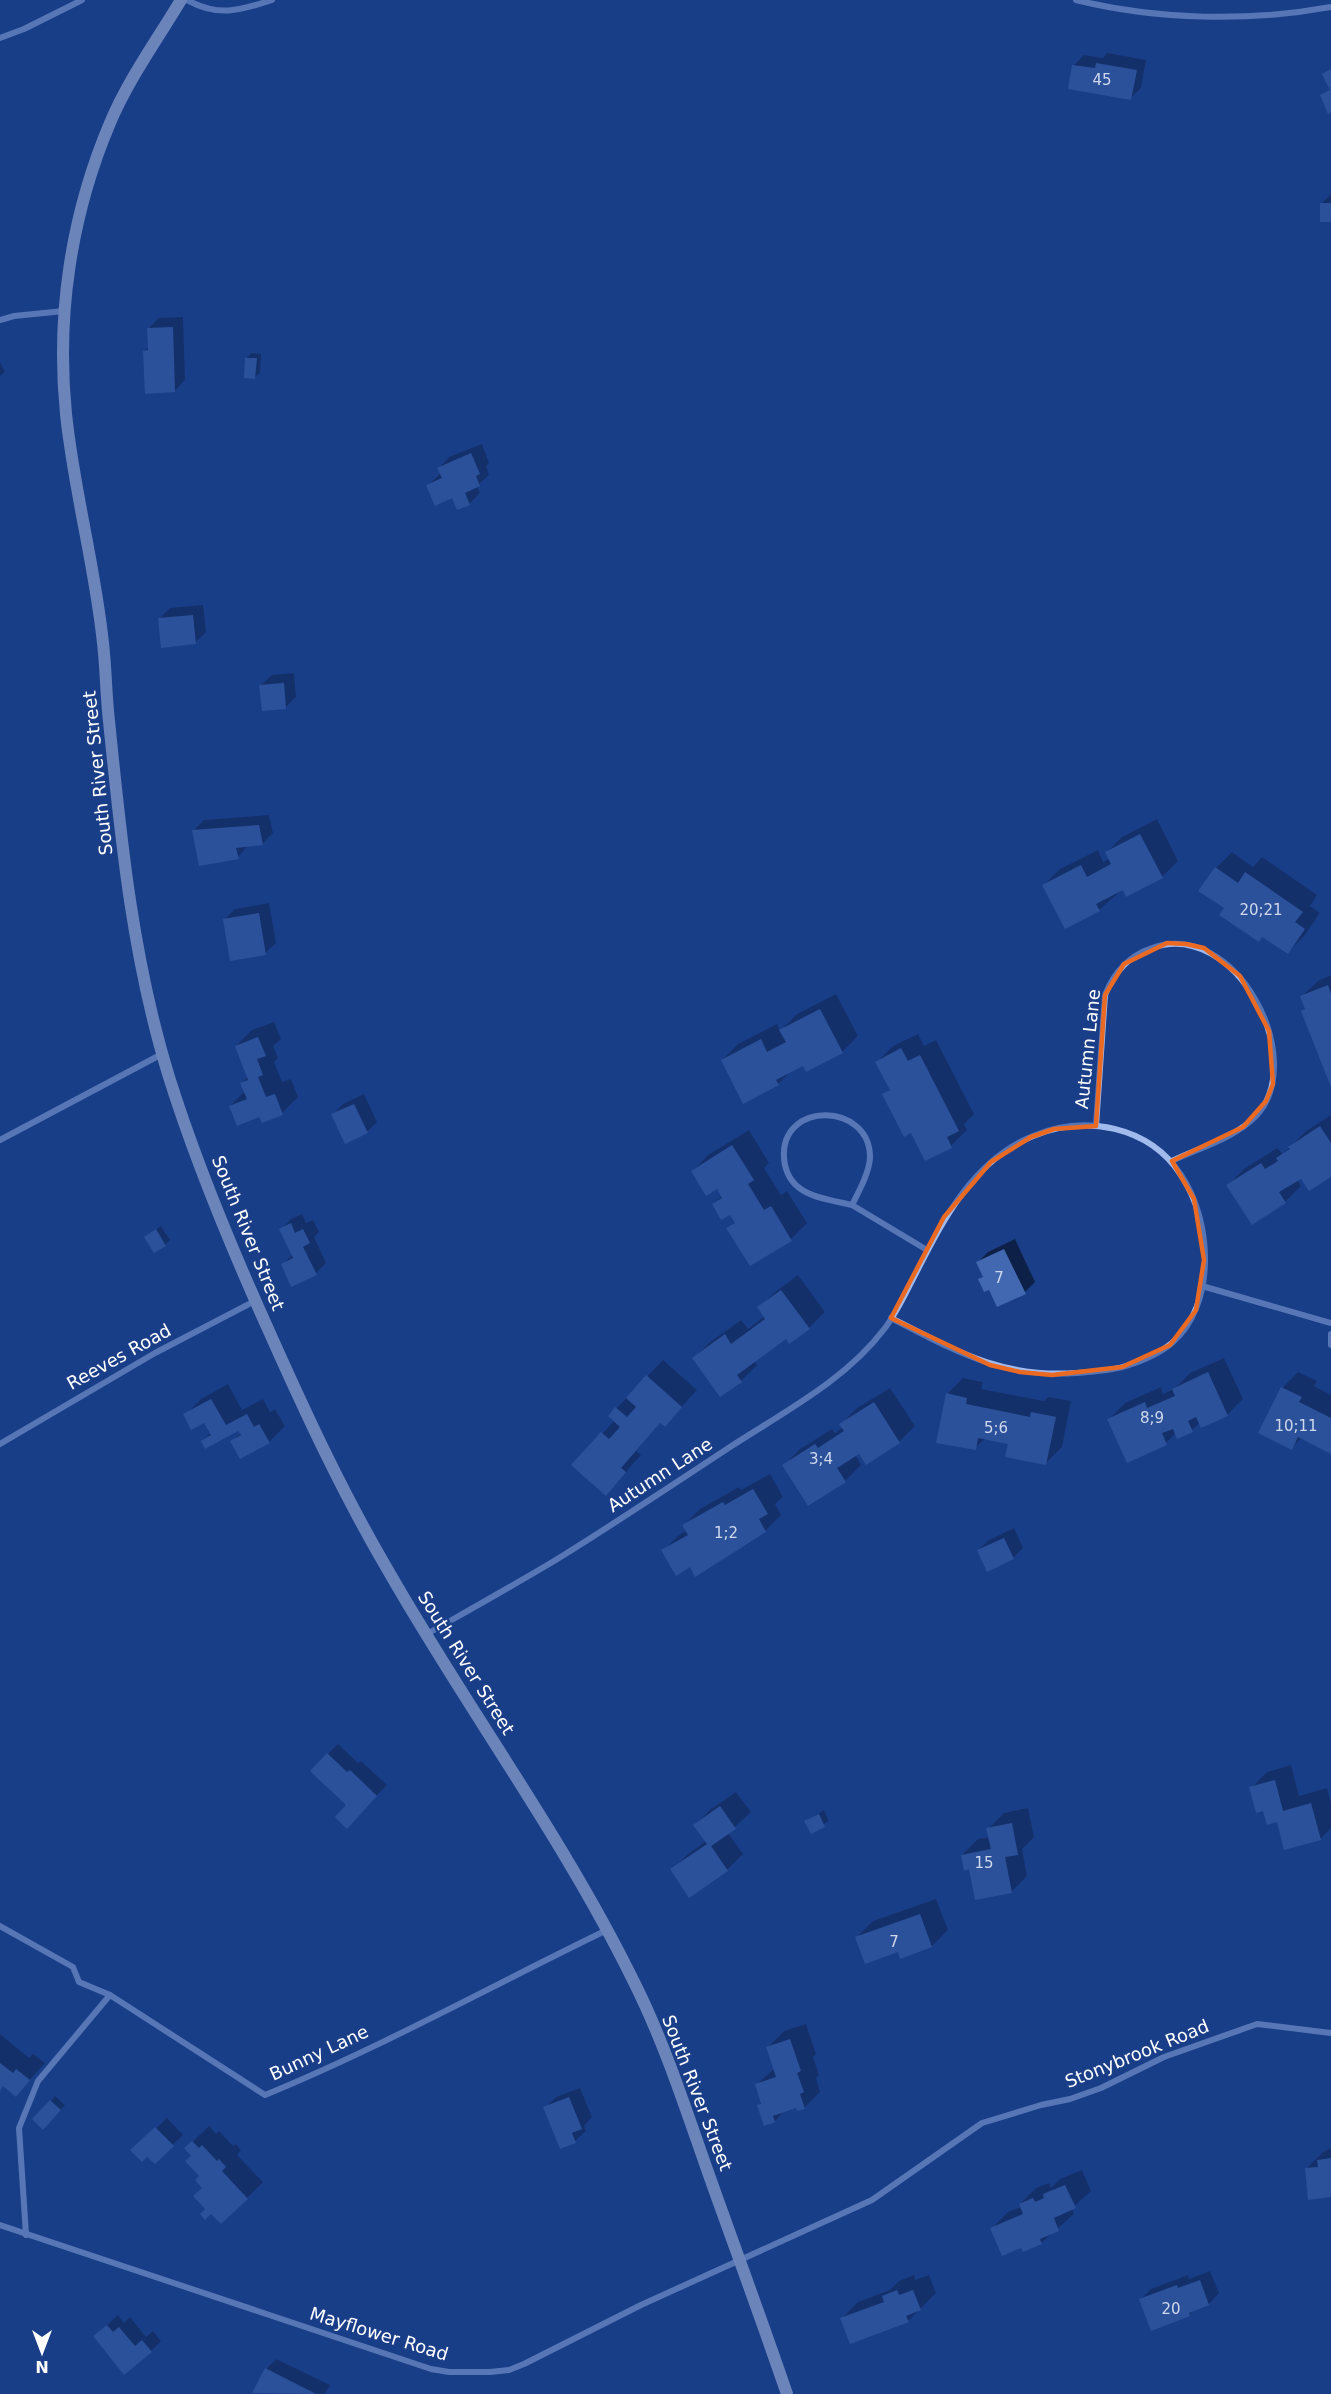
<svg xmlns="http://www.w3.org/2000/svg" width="1331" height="2394" font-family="'DejaVu Sans',sans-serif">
<rect width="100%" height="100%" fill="#1a3e88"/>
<g fill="#0007">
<polygon points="1107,53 1146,60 1141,88 1131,98 1073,66 1084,55 1103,58"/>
<polygon points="1331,194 1331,221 1321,204"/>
<polygon points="183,317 185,380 175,391 144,351 149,347 149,328 159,318"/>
<polygon points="251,353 261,354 260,373 255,377 247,358"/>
<polygon points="0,362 5,372 0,376"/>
<polygon points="482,444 489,463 486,466 489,475 477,486 480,493 469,504 428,485 441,473 439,468 449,457"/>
<polygon points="203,605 206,632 195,643 159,619 170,608"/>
<polygon points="294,673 296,697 285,708 261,685 272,675"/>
<polygon points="269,815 273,833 262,844 248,845 238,857 194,830 204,820"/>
<polygon points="1157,819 1178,861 1162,877 1124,888 1099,910 1044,885 1060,869 1098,850 1103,862 1109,859 1106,853 1122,837"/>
<polygon points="1232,852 1253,867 1262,857 1317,895 1310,906 1320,913 1304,936 1288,952 1226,908 1216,868"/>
<polygon points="269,903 276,943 265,953 225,919 235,909"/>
<polygon points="1331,975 1331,1084 1303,1011 1306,1007 1302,996 1318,981"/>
<polygon points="836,994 858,1036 842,1052 804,1064 793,1069 778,1084 722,1060 738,1044 777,1024 780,1031 797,1014"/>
<polygon points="274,1022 281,1039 273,1046 278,1058 274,1062 282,1082 291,1079 298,1097 282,1113 262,1121 260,1115 230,1106 245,1091 242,1083 248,1077 236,1046 252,1030"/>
<polygon points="918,1034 924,1046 936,1040 974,1114 964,1124 967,1130 951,1146 912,1131 884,1095 891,1088 877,1062 893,1046"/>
<polygon points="364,1094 377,1122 367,1132 333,1114 343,1104"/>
<polygon points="1331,1115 1331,1175 1302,1177 1297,1179 1301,1186 1285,1202 1228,1185 1244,1169 1277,1148 1283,1154 1306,1131"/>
<polygon points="749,1130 769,1163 764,1168 781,1195 787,1191 807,1223 791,1239 728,1229 736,1221 731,1213 713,1204 723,1195 718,1187 693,1171 708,1155"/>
<polygon points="302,1214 306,1223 313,1220 319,1232 314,1237 326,1263 316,1273 282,1265 293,1254 281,1230 291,1219"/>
<polygon points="161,1226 170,1240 165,1245 146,1237"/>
<polygon points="1015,1239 1035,1282 1025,1292 990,1288 980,1280 984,1276 977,1263 988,1252"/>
<polygon points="798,1275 825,1312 809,1328 786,1337 754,1360 757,1365 741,1381 721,1395 694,1358 710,1342 741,1320 748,1329 765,1316 759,1308 775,1292"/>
<polygon points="1224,1358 1243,1399 1227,1415 1200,1422 1192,1430 1176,1433 1166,1443 1128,1461 1109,1419 1125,1403 1161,1387 1163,1394 1174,1389 1190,1373"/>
<polygon points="663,1360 697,1390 665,1425 661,1422 636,1451 641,1455 606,1494 573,1465 615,1420 610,1415"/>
<polygon points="1298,1372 1317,1381 1314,1386 1331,1395 1331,1452 1302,1437 1292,1448 1282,1388"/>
<polygon points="963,1378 983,1382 981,1389 1044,1401 1048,1397 1071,1401 1062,1447 1046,1463 1009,1442 986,1438 975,1448 947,1394"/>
<polygon points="228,1384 242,1410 263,1399 270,1412 275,1409 285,1426 269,1442 232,1441 241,1433 239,1429 203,1441 211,1432 205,1421 185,1415 201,1399"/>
<polygon points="890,1388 915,1426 899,1442 855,1455 861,1465 845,1481 784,1465 800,1449 832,1429 835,1433 843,1427 841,1424 857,1408"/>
<polygon points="770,1474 783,1497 775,1504 781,1515 765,1531 690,1565 663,1551 679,1535 687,1530 684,1525 700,1509 739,1487 741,1490"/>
<polygon points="1014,1528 1023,1548 1013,1558 978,1550 989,1540"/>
<polygon points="338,1744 358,1763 361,1761 387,1785 347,1826 348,1805 312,1770"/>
<polygon points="1291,1765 1299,1796 1327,1788 1331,1804 1331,1828 1320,1839 1278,1821 1251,1788 1267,1772"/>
<polygon points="736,1792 751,1812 728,1833 743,1854 727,1870 672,1870 688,1854 706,1841 695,1825 711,1809"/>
<polygon points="1028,1808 1034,1837 1022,1849 1027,1876 1011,1892 970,1868 962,1855 978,1839 990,1837 988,1829 1004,1813"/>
<polygon points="824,1810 829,1821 811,1832 806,1821"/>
<polygon points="936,1899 948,1930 932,1946 901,1957 899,1950 857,1937 873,1921"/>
<polygon points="806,2024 816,2054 813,2057 819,2075 816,2078 820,2092 804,2108 797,2107 784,2111 775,2121 765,2124 759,2105 762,2102 756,2085 775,2068 768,2047 784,2031"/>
<polygon points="0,2034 29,2058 33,2054 45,2063 16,2095 4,2085 0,2088"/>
<polygon points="580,2088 592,2117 584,2126 586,2131 575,2141 561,2147 545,2108 556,2097"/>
<polygon points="55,2096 65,2105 43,2128 34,2119"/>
<polygon points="167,2118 183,2135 155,2162 147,2154 133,2150"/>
<polygon points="209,2126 216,2134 219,2131 233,2146 236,2144 241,2150 237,2155 263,2182 247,2198 207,2209 201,2176 193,2156 186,2148"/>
<polygon points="1331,2148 1331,2196 1307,2168 1323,2152"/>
<polygon points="1082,2170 1091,2191 1072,2208 1074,2214 1041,2243 1022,2246 992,2228 1008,2212 1021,2207 1020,2204 1036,2188 1049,2183 1051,2188 1060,2179"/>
<polygon points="1210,2271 1219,2293 1209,2304 1196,2308 1189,2315 1140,2300 1151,2289 1188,2275 1189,2279"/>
<polygon points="914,2275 915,2280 929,2275 936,2293 908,2321 842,2318 858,2302 890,2290 899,2281"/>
<polygon points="118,2315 124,2323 130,2317 146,2337 153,2331 161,2341 151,2351 95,2336"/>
<polygon points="276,2359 330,2385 325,2394 254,2392 266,2369"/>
</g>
<g fill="#4268b1">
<polygon points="1096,63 1137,70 1131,100 1068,89 1072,65 1095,68"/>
<polygon points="1331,69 1331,112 1328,114 1320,95 1330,90 1322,74"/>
<rect x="1320" y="203" width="11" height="19"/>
<polygon points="173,327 175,392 145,394 143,351 148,350 147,328"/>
<polygon points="245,358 257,358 255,379 244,378"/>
<polygon points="471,453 480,474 476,476 480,486 465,493 470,505 457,510 452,498 435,506 426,485 442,478 437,468"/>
<polygon points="193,615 196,644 161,648 158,618"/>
<polygon points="284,683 286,709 262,711 259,685"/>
<polygon points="259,825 263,845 236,848 239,859 199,866 192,830"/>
<polygon points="1140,834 1163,878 1126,897 1123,890 1096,904 1100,911 1065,929 1042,885 1081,865 1087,877 1111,864 1105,852"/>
<polygon points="1215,867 1238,883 1245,872 1303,912 1295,922 1305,929 1288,954 1262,937 1259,942 1219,915 1224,908 1198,891"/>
<polygon points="259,913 266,955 230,961 223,919"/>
<polygon points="1328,985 1331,994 1331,1087 1301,1011 1305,1009 1300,996"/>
<polygon points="820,1009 843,1053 806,1072 803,1066 776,1080 779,1085 743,1104 721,1060 761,1039 767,1052 786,1042 779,1030"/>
<polygon points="258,1037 266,1056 257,1059 263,1075 258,1077 266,1097 275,1094 283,1115 262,1123 259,1117 237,1126 229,1106 247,1099 240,1083 248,1080 235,1046"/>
<polygon points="901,1048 908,1061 920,1055 959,1131 947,1137 952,1148 925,1161 911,1133 904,1137 882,1094 890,1090 875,1062"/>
<polygon points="354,1104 368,1133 345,1144 331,1114"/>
<polygon points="1320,1126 1331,1143 1331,1177 1309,1191 1301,1179 1279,1192 1286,1203 1252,1225 1226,1185 1261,1163 1265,1169 1278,1161 1276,1158 1290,1149 1288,1147"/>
<polygon points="732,1145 754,1180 748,1184 764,1210 771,1206 792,1241 750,1266 726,1228 735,1223 730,1215 721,1220 712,1204 722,1198 717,1189 706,1196 691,1171"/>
<polygon points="291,1223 295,1233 303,1229 310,1243 303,1247 317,1275 291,1287 281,1264 293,1258 279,1229"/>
<polygon points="156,1229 166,1246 154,1253 144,1237"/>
<polygon points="1004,1249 1026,1294 997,1307 989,1290 984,1292 978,1279 983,1277 976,1262"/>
<polygon points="781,1290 810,1329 789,1344 786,1339 737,1375 742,1382 720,1397 692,1358 725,1334 731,1344 765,1319 757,1307"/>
<polygon points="1208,1372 1228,1416 1201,1428 1196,1417 1188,1421 1193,1432 1177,1439 1173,1429 1162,1433 1167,1445 1127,1463 1107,1419 1145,1402 1147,1408 1175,1396 1172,1389"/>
<polygon points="646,1375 682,1407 665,1427 660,1423 621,1468 626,1472 606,1496 571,1465 601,1432 609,1439 620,1427 608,1416 615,1407 627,1417 636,1407 626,1398"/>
<polygon points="1281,1387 1302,1397 1299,1402 1331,1418 1331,1454 1298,1437 1292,1450 1258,1433"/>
<polygon points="946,1393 967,1398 966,1404 1030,1417 1031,1412 1056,1417 1046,1465 1005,1457 1008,1444 978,1438 976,1450 936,1443"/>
<polygon points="211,1399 226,1425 247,1414 254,1427 259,1424 270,1443 240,1459 230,1441 241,1435 238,1431 205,1449 201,1441 211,1435 204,1423 191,1430 183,1414"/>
<polygon points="874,1402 900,1443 866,1465 859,1454 837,1468 846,1482 808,1506 782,1465 815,1444 818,1448 844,1431 839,1424"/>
<polygon points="753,1489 768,1514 759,1519 766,1532 695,1577 690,1567 676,1576 661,1550 688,1535 682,1525 723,1502 725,1505"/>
<polygon points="1004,1538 1014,1559 987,1572 977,1550"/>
<polygon points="327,1753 347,1772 350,1770 377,1796 347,1829 335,1817 346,1805 310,1771"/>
<polygon points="1275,1780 1283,1811 1311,1803 1321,1840 1284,1850 1277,1822 1267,1825 1263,1811 1256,1813 1249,1787"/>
<polygon points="720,1806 736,1829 711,1846 728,1871 689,1898 670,1869 707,1844 693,1825"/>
<polygon points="819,1814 825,1827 811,1834 804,1821"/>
<polygon points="1012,1823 1018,1855 1005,1857 1012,1893 975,1900 969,1869 964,1871 961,1855 991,1849 986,1828"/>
<polygon points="920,1914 932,1947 900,1959 898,1952 865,1964 855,1937"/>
<polygon points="790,2039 801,2071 797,2073 804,2092 800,2094 805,2109 797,2111 796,2108 773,2116 775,2122 764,2126 757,2105 761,2104 755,2084 776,2077 766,2047"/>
<polygon points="0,2063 13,2073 16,2069 30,2080 16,2097 3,2086 0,2091"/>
<polygon points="569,2097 582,2129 572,2133 576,2143 560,2149 543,2107"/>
<polygon points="50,2100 61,2110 43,2130 32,2119"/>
<polygon points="155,2127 174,2146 155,2164 147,2157 142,2162 130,2150"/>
<polygon points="192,2141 199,2148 202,2145 217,2161 219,2159 226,2167 222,2171 248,2199 221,2224 211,2214 205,2220 200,2214 205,2209 193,2196 202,2188 195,2180 199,2176 185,2161 191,2156 184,2148"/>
<polygon points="1331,2158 1331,2197 1308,2200 1305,2168 1318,2167 1317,2160"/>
<polygon points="1065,2185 1076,2208 1054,2218 1059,2231 1040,2239 1042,2244 1023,2252 1021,2248 1002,2256 990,2228 1023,2214 1019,2204 1033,2198 1035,2202 1044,2198 1043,2194"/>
<polygon points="1200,2280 1209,2305 1189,2313 1190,2316 1151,2331 1139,2299 1177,2285 1178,2288"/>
<polygon points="897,2290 899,2295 913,2290 921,2310 906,2316 909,2322 850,2344 840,2318 884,2302 882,2296"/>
<polygon points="107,2325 113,2332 119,2327 135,2346 142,2340 152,2352 124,2375 93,2336"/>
<polygon points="265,2368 316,2394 252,2393"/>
</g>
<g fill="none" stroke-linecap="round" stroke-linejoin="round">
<g stroke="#a2bbed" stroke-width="6">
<path d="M 187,0 C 218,17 239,11 272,0"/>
<path d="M 1076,0 C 1157,20 1249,22 1331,7"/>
<polyline points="0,38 24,29 82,0"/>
<polyline points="0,320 14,316 64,311"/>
<path d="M 1096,1126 L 1105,995 C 1114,972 1128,956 1152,948 C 1236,918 1309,1060 1256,1116 C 1235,1138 1199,1148 1172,1161"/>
<polyline points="0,1140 162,1054"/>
<path d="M 852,1205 C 822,1198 787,1196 784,1158 C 780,1100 871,1102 870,1158 C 869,1173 859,1191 852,1205 L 927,1250"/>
<polyline points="1202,1286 1331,1323"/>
<polyline points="1331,1334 1331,1345"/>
<polyline points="0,1444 155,1353 255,1301"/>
<path d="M 427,1634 C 471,1609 516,1584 559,1558 C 617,1522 674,1484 730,1447 C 784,1412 846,1380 885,1328 C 898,1311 907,1290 917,1271 C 944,1218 974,1160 1033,1136 C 1085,1114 1149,1126 1181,1175 C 1212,1221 1217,1304 1172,1343 C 1159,1354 1142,1361 1126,1366 C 1110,1371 1092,1372 1076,1373 C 1000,1378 956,1351 891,1318"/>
<path d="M 0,1926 L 73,1967 L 79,1982 L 110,1995 L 265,2095 C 382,2047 493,1985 607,1930"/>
<polyline points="0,2225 431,2369 449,2372 490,2372 509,2370 524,2364 641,2305 872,2200 982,2123 1041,2105 1070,2099 1101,2088 1164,2057 1257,2024 1331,2033"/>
<polyline points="26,2235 19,2128 38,2081 110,1995"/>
</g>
<path stroke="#cedcf9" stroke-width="12" d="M 181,0 C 157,40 128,80 110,123 C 71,215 56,315 66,414 C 74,491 95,566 103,643 C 106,669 106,695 109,721 C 121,841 133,961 169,1077 C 196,1163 231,1247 268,1329 C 305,1412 343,1494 389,1572 C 468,1710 564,1839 634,1982 C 665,2044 686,2110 709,2175 C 735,2248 762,2321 787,2394"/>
</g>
<path d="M0 0H1331V2394H0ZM 1167,943 L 1186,944 L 1204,948 L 1240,976 L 1269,1031 L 1273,1084 L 1266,1101 L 1243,1127 L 1172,1161 L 1194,1199 L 1204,1260 L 1196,1310 L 1170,1345 L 1122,1367 L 1052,1375 L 1020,1372 L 990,1365 L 891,1318 L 944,1217 L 991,1162 L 1031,1137 L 1054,1129 L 1096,1126 L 1105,995 L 1124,964 Z" fill="#1a3e88" fill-opacity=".55" fill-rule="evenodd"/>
<path fill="none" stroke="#ea6a24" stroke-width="4.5" stroke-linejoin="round" d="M 1167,943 L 1186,944 L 1204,948 L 1240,976 L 1269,1031 L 1273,1084 L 1266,1101 L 1243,1127 L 1172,1161 L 1194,1199 L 1204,1260 L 1196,1310 L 1170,1345 L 1122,1367 L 1052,1375 L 1020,1372 L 990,1365 L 891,1318 L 944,1217 L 991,1162 L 1031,1137 L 1054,1129 L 1096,1126 L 1105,995 L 1124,964 Z"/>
<g text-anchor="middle" stroke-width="5" stroke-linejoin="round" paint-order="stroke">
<g font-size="15" fill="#d0d9ec">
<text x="1102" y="85">45</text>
<text x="1261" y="915">20;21</text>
<text x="999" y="1283">7</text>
<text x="1152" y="1423">8;9</text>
<text x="1296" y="1431">10;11</text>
<text x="996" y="1433">5;6</text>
<text x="821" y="1464">3;4</text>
<text x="726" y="1538">1;2</text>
<text x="984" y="1868">15</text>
<text x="894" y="1947">7</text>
<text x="1171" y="2314">20</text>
</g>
<g font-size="18" fill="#fff" stroke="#1a3e88">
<text transform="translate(98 773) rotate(-96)" y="6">South River Street</text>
<text transform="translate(1088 1049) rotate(-84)" y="6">Autumn Lane</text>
<text transform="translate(248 1233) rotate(68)" y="6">South River Street</text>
<text transform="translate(119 1357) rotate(-29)" y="6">Reeves Road</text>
<text transform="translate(660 1475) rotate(-33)" y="6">Autumn Lane</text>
<text transform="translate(466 1663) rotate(58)" y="6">South River Street</text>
<text transform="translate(319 2053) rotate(-25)" y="6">Bunny Lane</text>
<text transform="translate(1137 2054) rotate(-22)" y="6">Stonybrook Road</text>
<text transform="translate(697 2093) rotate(69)" y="6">South River Street</text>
<text transform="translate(379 2334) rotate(17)" y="6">Mayflower Road</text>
</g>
</g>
<g transform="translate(42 2352) rotate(180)" stroke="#1a3e88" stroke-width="4.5" paint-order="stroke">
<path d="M0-4.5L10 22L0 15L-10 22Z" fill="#ffffff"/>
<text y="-9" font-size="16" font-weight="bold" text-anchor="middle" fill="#ffffff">N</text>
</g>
</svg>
